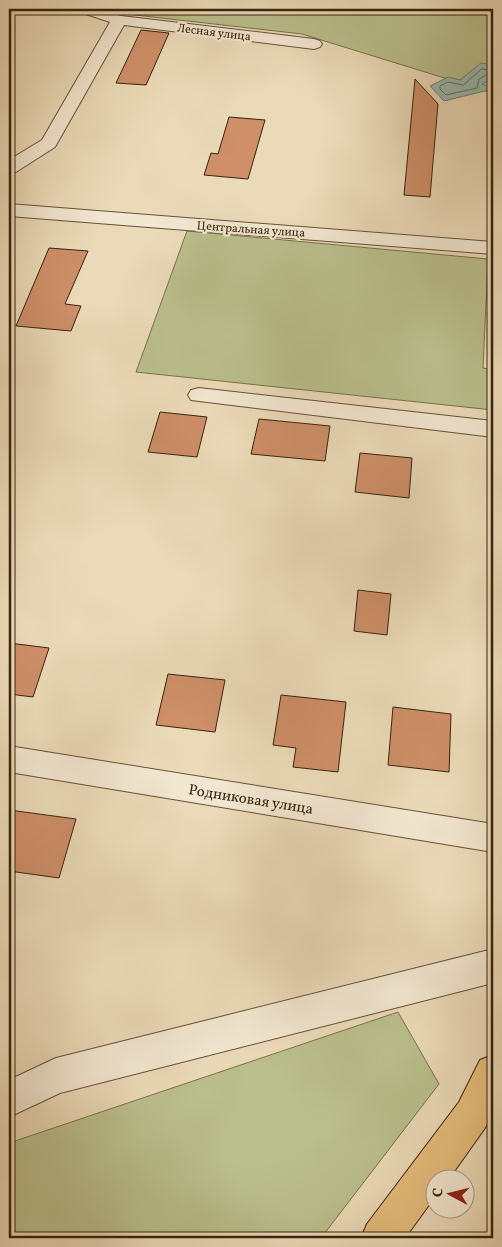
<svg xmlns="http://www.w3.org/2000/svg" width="502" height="1247" font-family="Vollkorn,serif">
<rect width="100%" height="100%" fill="#ebdab8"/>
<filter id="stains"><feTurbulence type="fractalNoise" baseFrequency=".004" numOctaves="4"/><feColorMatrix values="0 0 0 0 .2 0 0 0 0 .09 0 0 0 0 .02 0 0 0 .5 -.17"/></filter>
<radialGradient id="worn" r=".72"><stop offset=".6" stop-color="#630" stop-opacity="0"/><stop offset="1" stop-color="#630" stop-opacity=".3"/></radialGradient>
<g fill="#babf8d" stroke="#78724d">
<polygon points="111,9 493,9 493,93 302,34 126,14"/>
<polygon points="187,231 488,259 483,368 493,370 493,410 136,372"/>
<polygon points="398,1012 439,1084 321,1238 9,1238 9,1143"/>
</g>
<polygon fill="#98bab1" stroke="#717e6f" points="481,63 493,65 493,78 482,84 493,89 444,101 430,86 448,77 460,80"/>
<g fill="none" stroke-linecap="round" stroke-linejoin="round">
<polygon stroke="#686f5f" stroke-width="1" points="482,69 489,70 490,73 479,79 477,88 446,95 440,89 440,86 448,82 463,85"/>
</g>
<g fill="#ce8f69" stroke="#37240d">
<polygon points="141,30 169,33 146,85 116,83"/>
<polygon points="415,79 438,104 430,197 404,195"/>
<polygon points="229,117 265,120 248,179 204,175 211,153 218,154"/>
<polygon points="49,248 88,251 65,304 81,306 71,331 16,326"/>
<polygon points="160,412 207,417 197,457 148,452"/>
<polygon points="259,419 330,426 325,461 251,454"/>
<polygon points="360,453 412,458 409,498 355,492"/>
<polygon points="358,590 391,594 387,635 354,631"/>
<polygon points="9,643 49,648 33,697 9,694"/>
<polygon points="168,674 225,680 215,732 156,725"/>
<polygon points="281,695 346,702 338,772 293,767 296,748 273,745"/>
<polygon points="393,707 451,714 449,772 388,765"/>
<polygon points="9,810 76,819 59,878 9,871"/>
</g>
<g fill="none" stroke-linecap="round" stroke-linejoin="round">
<defs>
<g id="minor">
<polygon points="77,9 100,9 121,16 314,39 320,41 322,44 320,47 314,49 124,25 55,147 16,172 9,173 9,160 42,140 110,22 80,12"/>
<polygon points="9,204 493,242 493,254 9,216"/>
<polygon points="199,388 493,421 493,437 191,400 188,395 191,390"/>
<polygon points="9,746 493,824 493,852 9,772"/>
<polygon points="493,949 493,983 60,1093 9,1117 9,1080 56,1058"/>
</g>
<polygon id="major" points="493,1055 493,1112 485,1128 448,1180 434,1180 434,1198 405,1238 361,1238 367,1224 459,1102 480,1060"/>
</defs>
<use href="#minor" stroke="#645238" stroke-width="2"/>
<use href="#major" stroke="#37240d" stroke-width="2"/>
<use href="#minor" fill="#f2e7d1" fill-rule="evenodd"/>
<use href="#major" fill="#e6bd7c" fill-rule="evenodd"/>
</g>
<g text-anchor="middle" stroke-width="4.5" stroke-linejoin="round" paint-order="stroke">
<g font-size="12" fill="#37240d" stroke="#f2e7d1">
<text transform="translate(214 32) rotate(7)" y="4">Лесная улица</text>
<text transform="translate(251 229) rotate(4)" y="4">Центральная улица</text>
</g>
<g font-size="15" fill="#37240d" stroke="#f2e7d1">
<text transform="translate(251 799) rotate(9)" y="5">Родниковая улица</text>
</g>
</g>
<rect width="502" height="1247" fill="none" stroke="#ebdab8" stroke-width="30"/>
<rect x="10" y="10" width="482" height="1227" fill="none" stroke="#37240d" stroke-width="2.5"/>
<rect x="15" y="15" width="472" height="1217" fill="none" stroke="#37240d"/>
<g transform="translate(450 1194) rotate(277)"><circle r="24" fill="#f2e7d1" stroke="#a79983"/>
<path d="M0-4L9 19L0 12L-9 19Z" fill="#8f2418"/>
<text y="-8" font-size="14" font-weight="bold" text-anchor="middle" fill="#37240d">С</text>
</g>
<rect width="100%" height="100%" filter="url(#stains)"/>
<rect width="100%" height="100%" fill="url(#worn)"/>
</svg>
